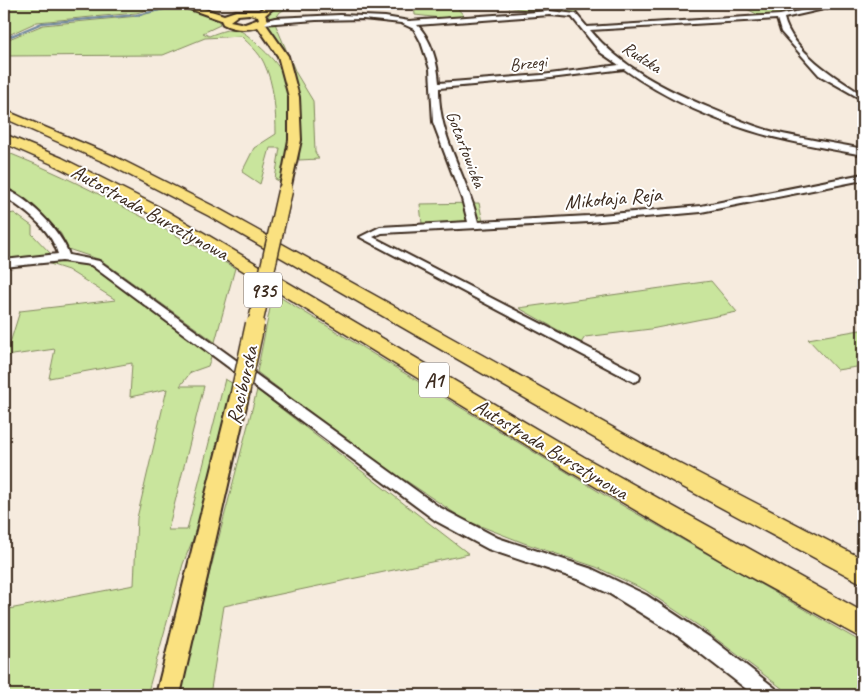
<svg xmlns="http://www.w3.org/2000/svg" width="867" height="699" font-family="Caveat,sans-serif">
<rect width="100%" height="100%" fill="#f6ebde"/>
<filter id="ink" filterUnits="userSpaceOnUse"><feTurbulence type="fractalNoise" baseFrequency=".02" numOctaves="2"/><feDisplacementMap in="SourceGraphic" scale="10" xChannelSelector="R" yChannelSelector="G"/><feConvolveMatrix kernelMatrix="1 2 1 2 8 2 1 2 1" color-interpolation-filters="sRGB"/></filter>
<g filter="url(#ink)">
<g fill="#c9e59d" stroke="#82885e">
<polygon points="4,4 171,4 136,13 37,22 4,37"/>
<path d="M 277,4 L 294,4 L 280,12 L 274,21 L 296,73 L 313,101 L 315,152 L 319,159 L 299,160 C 301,130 303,96 290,68 C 284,53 272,39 264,24 L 269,16 L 268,11 Z"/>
<polygon points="414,4 611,4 576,11 578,14 537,12 502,6 458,9 466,18 441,18 415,15"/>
<polygon points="738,4 818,4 822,6 762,17"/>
<path d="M 177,6 L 218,18 L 220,25 L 203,33 L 209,36 C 235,26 239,26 259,46 C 269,55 278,64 284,76 C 297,103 288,154 283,183 L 275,179 L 280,148 L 270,148 L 260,184 L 242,172 L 254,148 L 276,134 C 276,111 274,84 264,63 C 259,52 249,44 241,36 L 205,38 L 163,55 L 4,56 L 4,41 L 43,25 L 138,16 Z"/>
<path d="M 4,151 C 85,183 159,226 235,268 L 215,342 L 101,260 L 68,249 L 61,234 L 56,228 L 4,187 Z"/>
<polygon points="479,203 483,222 422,224 420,204"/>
<polygon points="14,213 32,226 32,234 51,254 4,260 4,215"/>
<polygon points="60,261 79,262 94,268 213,351 208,366 191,372 180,386 204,386 168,530 187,530 225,379 237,386 197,529 183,564 147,695 4,695 4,610 134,585 137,518 167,389 130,397 132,363 49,378 55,349 6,356 20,311 116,300 68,270 44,262"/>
<polygon points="711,281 737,312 651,329 585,337 581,343 519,308"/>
<polygon points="273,293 606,496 863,643 863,695 791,695 699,626 645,590 596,567 524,543 465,520 405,480 402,482 257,372"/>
<polygon points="860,330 863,333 863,366 837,370 808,339"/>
<polygon points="257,390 469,554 224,606 210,695 178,695"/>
</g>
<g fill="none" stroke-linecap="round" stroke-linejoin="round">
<polyline stroke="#70899d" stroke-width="2" points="4,39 42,23 136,15 189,4"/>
<defs>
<g id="minor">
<path d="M 835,4 L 846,4 L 784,18 C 791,50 836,78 863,95 L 863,100 L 819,75 L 781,32 L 777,19 L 590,30 C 622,68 665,89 710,108 C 731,117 752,126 774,132 C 803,139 834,143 863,149 L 863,155 C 832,149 800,144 769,136 C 720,123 665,99 624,69 L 542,79 L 439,88 C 438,138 467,174 478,222 L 589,216 L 701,206 L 863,174 L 863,180 L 701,212 L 589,222 L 382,233 L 373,237 L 639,374 L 640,377 L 639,380 L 634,382 L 360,237 L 380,227 L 468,222 L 462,199 L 433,122 L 430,69 L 421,42 L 414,29 L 401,23 L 363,19 L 316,20 L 262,24 L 259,22 L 275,18 L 340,15 L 385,17 L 409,21 L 550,11 L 576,14 L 587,27 L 780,15 ZM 550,15 L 572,17 L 600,52 L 619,65 L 542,75 L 439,83 C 438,64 431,38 417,25 Z"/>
<path d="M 4,189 C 27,196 62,232 69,255 L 99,261 L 439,507 L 498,538 L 592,569 L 646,595 L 712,639 L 775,688 L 777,695 L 754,695 L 678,636 L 610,594 L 580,580 L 488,549 L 436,521 L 91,265 L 62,261 L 4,267 L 4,260 L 58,254 C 50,227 26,212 4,196 Z"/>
</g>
<g id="major">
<path d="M 176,4 L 188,4 L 224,15 L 236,11 L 259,11 L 269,4 L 278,4 L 265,15 L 268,20 L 265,23 L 288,56 L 299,97 L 301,140 L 290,190 L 282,190 L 280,187 L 289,140 L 289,97 L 278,56 L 258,27 C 246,30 234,30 223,24 L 221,20 ZM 249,14 L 258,16 L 259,19 L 245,24 L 230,21 L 238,15 Z"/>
<polygon points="240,386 246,388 249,393 180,695 156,695 231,393 234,388"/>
</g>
<g id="highway">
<polygon points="4,110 116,157 219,209 646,446 863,559 863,584 631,459 209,216 106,163 4,118"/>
<polygon points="4,134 62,158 165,210 584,457 863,612 863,639 739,571 569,471 154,216 52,164 4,143"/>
</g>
</defs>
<use href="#minor" stroke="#3b2a1e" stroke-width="4"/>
<use href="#major" stroke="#3b2a1e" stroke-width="4"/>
<use href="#highway" stroke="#3b2a1e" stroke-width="3"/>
<use href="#minor" fill="#fff" fill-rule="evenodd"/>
<use href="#major" fill="#fae180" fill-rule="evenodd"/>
<use href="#highway" fill="#fae180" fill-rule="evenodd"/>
<defs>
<polyline id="major-bridge-far2" points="285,192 286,187"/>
<polyline id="major-bridge-far1" points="255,325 285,191"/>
<polyline id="major-bridge" points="240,393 255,324"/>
</defs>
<use href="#major-bridge-far2" stroke="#3b2a1e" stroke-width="14" stroke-linecap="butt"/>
<use href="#major-bridge-far1" stroke="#3b2a1e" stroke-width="17" stroke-linecap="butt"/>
<use href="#major-bridge" stroke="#3b2a1e" stroke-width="21" stroke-linecap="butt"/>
<use href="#major-bridge-far2" stroke="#fae180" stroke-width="11"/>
<use href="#major-bridge-far1" stroke="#fae180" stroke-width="14"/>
<use href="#major-bridge" stroke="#fae180" stroke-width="18"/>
</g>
</g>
<g text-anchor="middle" stroke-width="4" stroke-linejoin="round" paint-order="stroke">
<g font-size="18" fill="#3b2a1e" stroke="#fff">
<text transform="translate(642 57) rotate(33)" y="6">Rudzka</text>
<text transform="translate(528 63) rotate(-6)" y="6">Brzegi</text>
<text transform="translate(466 149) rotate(69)" y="6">Gotartowicka</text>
</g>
<g fill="#fff" stroke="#766a62" stroke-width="1">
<rect x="244" y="272.5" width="38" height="35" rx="4"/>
<rect x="419" y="362.5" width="30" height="35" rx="4"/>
</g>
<g font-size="20" font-weight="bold" fill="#3b2a1e">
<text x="263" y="297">935</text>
<text x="434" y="387">A1</text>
</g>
<g font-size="21" fill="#3b2a1e" stroke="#fff">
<text transform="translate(613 198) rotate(-5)" y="7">Mikołaja Reja</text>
<text transform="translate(150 212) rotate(29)" y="7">Autostrada Bursztynowa</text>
<text transform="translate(242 385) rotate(-77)" y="7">Raciborska</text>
<text transform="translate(551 449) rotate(31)" y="7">Autostrada Bursztynowa</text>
</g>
</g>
<rect width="867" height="699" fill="none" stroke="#fff" stroke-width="20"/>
<rect x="10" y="10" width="847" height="679" fill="none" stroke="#3b2a1e" stroke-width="2" filter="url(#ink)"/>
</svg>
